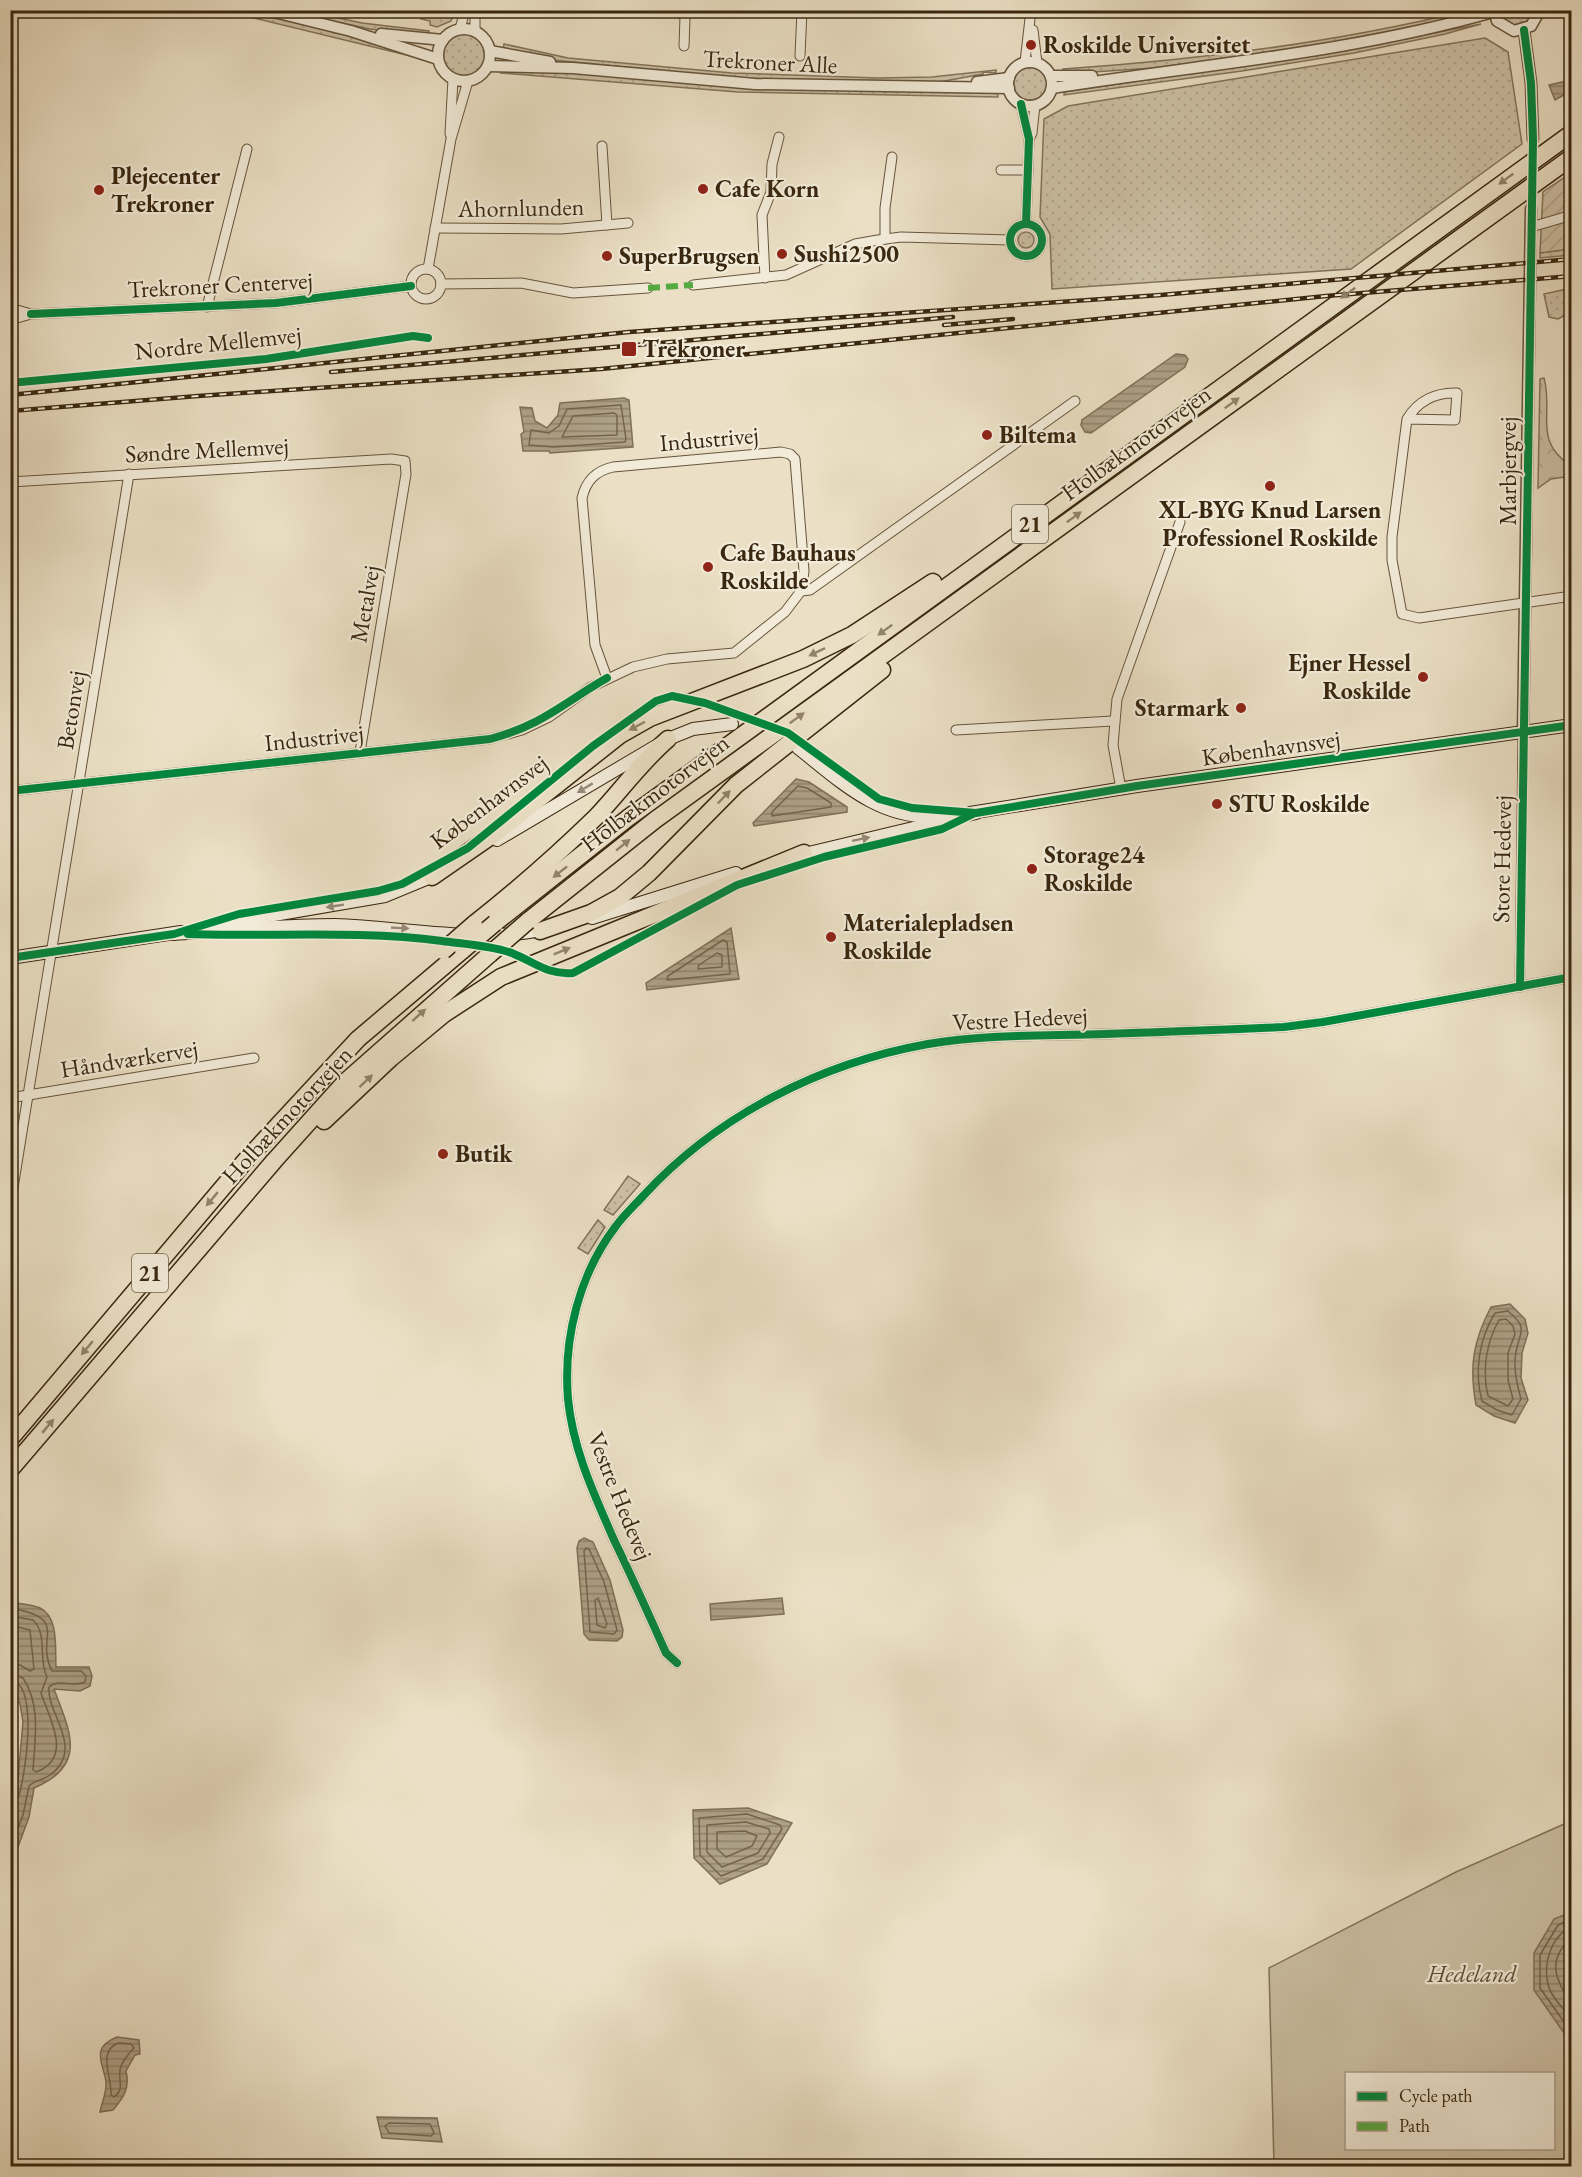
<svg xmlns="http://www.w3.org/2000/svg" width="1582" height="2177" font-family="'EB Garamond',serif">
<defs>
<pattern id="grass-dots" width="8" height="8" patternUnits="userSpaceOnUse" patternTransform="scale(1.5)"><rect width="8" height="8" fill="#cdc1a6"/><path d="M2 2h.1M6 6h.1" fill="none" stroke="#b1a68e" stroke-width="1.8" stroke-linecap="round"/></pattern>
<pattern id="forest-crowns" width="20" height="18" patternUnits="userSpaceOnUse" patternTransform="scale(1.5)"><rect width="20" height="18" fill="#cdc1a6"/><path d="M2 6a3 3 0 1 1 6 0M12 15a3 3 0 1 1 6 0" fill="none" stroke="#b1a68e"/></pattern>
<pattern id="garden-furrows" width="10" height="10" patternUnits="userSpaceOnUse" patternTransform="scale(1.5)"><rect width="10" height="10" fill="#cdc1a6"/><path d="M-1 1l2-2M0 10L10 0M9 11l2-2" fill="none" stroke="#b1a68e"/></pattern>
<pattern id="water-rules" width="6" height="5" patternUnits="userSpaceOnUse" patternTransform="scale(1.5)"><rect width="6" height="5" fill="#aea187"/><path d="M0 2.5h6" fill="none" stroke="#8f836d"/></pattern>
</defs>
<rect width="100%" height="100%" fill="#ebe0c5"/>
<filter id="stains"><feTurbulence type="fractalNoise" baseFrequency=".00333" numOctaves="4"/><feColorMatrix values="0 0 0 0 .2 0 0 0 0 .09 0 0 0 0 .02 0 0 0 .5 -.17"/></filter>
<radialGradient id="worn" r=".72"><stop offset=".6" stop-color="#630" stop-opacity="0"/><stop offset="1" stop-color="#630" stop-opacity=".3"/></radialGradient>
<g fill="url(#grass-dots)" stroke="#83745a" stroke-width="1.5">
<polygon points="225,11 244,11 378,41 423,59"/>
<polygon points="287,11 306,11 362,23 429,31 428,37 370,29"/>
<polygon points="436,11 436,10 455,11 451,21 437,27 430,25 430,21 421,19 421,16 436,16"/>
<path d="M 1465,11 L 1476,11 L 1441,21 L 1303,48 L 1153,68 L 1063,74 L 1063,69 C 1199,60 1333,43 1465,11 Z"/>
<polygon points="1499,11 1533,11 1527,21 1514,25 1503,19"/>
<polygon points="1481,24 1445,34 1354,53 1242,71 1064,95 1064,92 1324,54"/>
<circle cx="463" cy="56" r="22"/>
<polygon points="1485,38 1508,52 1522,144 1351,269 1052,289 1050,234 1040,217 1044,119 1068,106"/>
<polygon points="504,44 568,58 732,73 878,78 932,77 996,70 996,73 983,72 983,74 939,82 738,78 532,58 503,51"/>
<circle cx="1030" cy="83" r="17"/>
<polygon points="502,69 569,72 764,89 997,91 998,97 738,92 501,73"/>
<circle cx="1026" cy="240" r="8"/>
<polygon points="1571,249 1571,255 1540,258 1540,253"/>
<polygon points="1571,288 1571,312 1558,319 1549,317 1544,294"/>
<polygon points="628,1176 640,1184 613,1215 604,1210"/>
<polygon points="598,1220 605,1227 588,1254 578,1248"/>
</g>
<path fill="url(#forest-crowns)" stroke="#83745a" stroke-width="1.5" d="M 1544,378 C 1554,413 1532,440 1571,466 L 1571,476 L 1551,479 L 1538,488 L 1540,379 Z"/>
<path fill="#cdc1a6" stroke="#83745a" stroke-width="1.5" fill-rule="evenodd" d="M 1571,1821 L 1571,2166 L 1274,2166 L 1269,1968 L 1456,1872 ZM 1346,2074 L 1554,2074 L 1554,2148 L 1346,2148 Z"/>
<polygon fill="url(#garden-furrows)" stroke="#83745a" stroke-width="1.5" points="1571,173 1571,249 1540,253 1543,192"/>
<g fill="url(#water-rules)" stroke="#7f7057" stroke-width="1.5">
<polygon points="1571,80 1571,91 1555,100 1549,85"/>
<polygon points="1176,354 1185,355 1188,359 1185,367 1091,433 1085,432 1081,425 1082,420"/>
<path d="M 1571,358 L 1571,426 C 1566,406 1565,377 1571,358 Z"/>
<polygon points="624,398 629,400 633,447 550,453 549,451 523,451 521,434 524,432 520,407 532,408 535,421 547,428 558,415 560,403"/>
<polygon points="796,779 809,782 847,807 847,812 754,826 753,823"/>
<polygon points="731,928 739,979 647,990 646,983"/>
<path d="M 1510,1304 L 1525,1319 L 1528,1333 L 1522,1353 L 1521,1378 L 1528,1400 L 1515,1423 L 1494,1416 L 1476,1405 C 1469,1367 1473,1341 1491,1307 Z"/>
<polygon points="584,1538 593,1542 610,1580 623,1630 622,1637 617,1641 589,1640 584,1634 577,1548 579,1541"/>
<polygon points="782,1598 784,1614 711,1620 710,1604"/>
<path d="M 11,1602 C 19,1604 32,1604 40,1608 C 59,1617 55,1649 56,1667 L 89,1667 L 92,1676 L 90,1686 L 80,1691 L 54,1689 C 70,1732 88,1765 34,1788 L 29,1817 L 15,1855 L 11,1856 L 11,1797 L 18,1778 L 23,1722 L 20,1704 L 11,1682 Z"/>
<polygon points="748,1808 792,1823 767,1864 720,1884 694,1858 693,1810"/>
<polygon points="1571,1912 1571,2043 1534,1990 1534,1953 1554,1919"/>
<path d="M 117,2037 L 139,2040 L 140,2054 L 135,2055 L 126,2071 C 130,2088 124,2097 113,2110 L 100,2112 C 102,2102 107,2092 106,2082 C 103,2062 90,2048 117,2037 Z"/>
<polygon points="377,2117 437,2118 442,2142 382,2138"/>
</g>
<g fill="none" stroke-linecap="round" stroke-linejoin="round">
<g stroke="#74644b" stroke-width="1.5">
<polygon points="621,405 626,439 625,442 554,447 529,445 531,430 549,433 559,426 567,409"/>
<polygon points="614,413 617,415 617,435 562,437 573,416"/>
<polygon points="798,786 807,788 831,803 831,807 772,816 772,812"/>
<polygon points="723,940 727,942 730,974 667,980 668,976"/>
<polygon points="717,953 722,955 722,967 698,969 699,965"/>
<path d="M 1508,1311 C 1529,1329 1520,1330 1516,1352 C 1513,1368 1517,1384 1521,1399 L 1512,1415 L 1497,1410 L 1482,1401 C 1474,1372 1479,1339 1495,1313 Z"/>
<path d="M 1506,1319 L 1513,1326 L 1515,1334 L 1508,1353 L 1508,1380 L 1513,1399 L 1508,1406 L 1488,1396 C 1482,1371 1486,1343 1499,1320 Z"/>
<polygon points="586,1548 589,1549 604,1582 617,1630 614,1634 590,1632 584,1551"/>
<polygon points="598,1598 607,1624 605,1628 597,1625 595,1600"/>
<path d="M 10,1608 C 72,1619 34,1636 52,1671 L 81,1671 L 86,1676 L 85,1682 C 73,1688 58,1678 49,1687 C 46,1713 86,1748 50,1775 C 43,1780 35,1780 29,1786 L 23,1815 L 10,1849"/>
<path d="M 10,1616 L 33,1620 C 48,1634 38,1660 47,1677 L 41,1693 C 49,1718 74,1758 36,1772 L 33,1770 C 35,1738 41,1705 23,1678 L 10,1673"/>
<polyline points="10,1625 30,1630 34,1669 30,1671 20,1665 10,1664"/>
<path d="M 10,1680 C 40,1683 25,1779 18,1798 L 10,1802"/>
<polygon points="747,1814 780,1825 782,1829 763,1859 721,1876 700,1855 699,1818"/>
<polygon points="746,1822 769,1829 770,1833 758,1853 722,1867 707,1852 707,1825"/>
<polygon points="745,1831 757,1836 752,1846 726,1857 717,1849 717,1832"/>
<polyline points="1572,1919 1558,1925 1540,1955 1540,1988 1572,2033"/>
<path d="M 1572,1927 C 1551,1935 1543,1964 1548,1984 C 1550,1996 1565,2010 1572,2020"/>
<path d="M 1572,1937 C 1546,1960 1555,1980 1572,2004"/>
<path d="M 118,2043 L 131,2044 L 134,2048 C 129,2053 121,2063 120,2070 C 118,2081 125,2089 114,2097 L 111,2095 C 112,2076 97,2052 118,2043 Z"/>
<polygon points="389,2123 430,2124 434,2133 431,2136 389,2133 385,2126"/>
</g>
<polyline stroke="#c7bba1" stroke-width="10" stroke-dasharray="10 5" stroke-linecap="butt" points="1531,209 1533,139"/>
<defs>
<g id="minor">
<polyline points="677,10 685,17 684,46"/>
<polyline points="460,29 465,10"/>
<polyline points="1033,30 1037,63"/>
<polyline points="475,31 475,10"/>
<polyline points="800,56 802,10"/>
<polyline points="1025,62 1031,10"/>
<polyline points="1021,104 1029,139 1026,224"/>
<polyline points="450,134 453,79"/>
<polyline points="1029,139 1032,133 1035,105"/>
<polyline points="602,146 607,225"/>
<polyline points="1001,170 1028,170"/>
<circle cx="1026" cy="240" r="16"/>
<polyline points="1531,227 1572,215"/>
<polyline points="435,228 561,229 628,223"/>
<polyline points="885,239 885,208 892,157"/>
<polyline points="428,269 451,139 468,81"/>
<circle cx="426" cy="284" r="15"/>
<polyline points="765,278 762,215 771,192 772,164 779,137"/>
<polyline points="441,284 521,283 573,293 648,288"/>
<polyline points="693,285 786,275 855,244 878,240 901,237 1010,240"/>
<polyline points="207,307 247,149"/>
<polyline points="10,308 31,314"/>
<polyline points="10,320 31,314 276,303 411,286"/>
<path d="M 1407,419 L 1455,420 L 1457,393 C 1436,392 1418,401 1407,419 L 1392,537 L 1392,560 L 1402,614 L 1419,618 L 1572,596"/>
<polyline points="10,482 391,459 405,461 406,474 360,752"/>
<polyline points="801,591 810,590 1075,401"/>
<polyline points="956,730 1113,721"/>
<polyline points="1121,789 1113,745 1117,699 1180,522"/>
<path d="M 10,791 L 490,739 L 522,730 L 549,717 L 591,687 L 633,667 L 667,659 L 734,653 L 785,612 L 801,591 L 804,571 L 795,459 L 790,454 L 781,452 L 613,467 C 595,471 586,481 582,498 L 595,645 L 607,678"/>
<polyline points="1520,987 1523,733"/>
<polyline points="10,1098 254,1058"/>
<polyline points="10,1206 129,474"/>
<path d="M 677,1663 L 666,1653 C 649,1615 632,1577 614,1540 C 594,1494 573,1450 568,1399 C 563,1339 579,1274 616,1226 C 624,1215 635,1205 644,1195 C 718,1115 821,1063 928,1044 C 986,1034 1046,1036 1105,1034 C 1165,1032 1224,1030 1284,1027 L 1323,1022 L 1572,977"/>
</g>
<g id="tertiary">
<polyline points="266,10 351,31 438,59"/>
<polyline points="1494,10 1497,21 1514,31 1531,26 1540,10"/>
<circle cx="464" cy="55" r="26"/>
<polyline points="1524,30 1531,83 1533,139"/>
<polyline points="381,34 443,40"/>
<polyline points="490,51 550,62"/>
<circle cx="1030" cy="84" r="22"/>
<polyline points="488,66 573,68 755,84 1009,88"/>
<polyline points="1051,76 1092,76"/>
<polyline points="977,82 1009,78"/>
<path d="M 1052,88 C 1199,65 1349,53 1493,12"/>
<polyline points="1523,733 1531,209"/>
</g>
<g id="secondary">
<path d="M 798,748 C 840,781 880,821 938,816"/>
<polyline points="970,813 1137,786 1572,725"/>
<polyline points="497,840 668,739 693,729 732,724"/>
<polyline points="796,856 976,813"/>
<polyline points="592,918 736,873"/>
<polyline points="228,923 385,896 438,874"/>
<path d="M 174,934 C 227,930 281,925 335,925 C 403,927 480,944 546,929"/>
<polyline points="10,958 181,932"/>
</g>
<g id="motorway">
<polyline points="432,877 500,830 620,735 650,718 803,659 852,635 933,582"/>
<polyline points="528,921 655,820 1572,157"/>
<polyline points="495,923 628,818 1572,133"/>
<path d="M 474,924 C 517,890 557,855 596,817 C 621,791 639,764 668,739"/>
<polyline points="540,931 591,913 620,897 649,873 736,785 882,670"/>
<polyline points="324,1121 391,1058 444,1014 501,977 804,853"/>
<polyline points="10,1439 246,1160 358,1039 463,950"/>
<polyline points="10,1470 274,1161 345,1082 490,954"/>
</g>
</defs>
<use href="#minor" stroke="#66553c" stroke-width="11"/>
<use href="#tertiary" stroke="#66553c" stroke-width="13"/>
<use href="#secondary" stroke="#39270f" stroke-width="14"/>
<use href="#motorway" stroke="#39270f" stroke-width="19"/>
<use href="#minor" stroke="#f2ebd9" stroke-width="9"/>
<use href="#tertiary" stroke="#f2ebd9" stroke-width="10"/>
<use href="#secondary" stroke="#f2ebd9" stroke-width="12"/>
<use href="#motorway" stroke="#ebe0c5" stroke-width="16"/>
<defs>
<g id="rail">
<polyline points="944,325 1013,319"/>
<polyline points="331,372 953,317"/>
<polyline points="10,395 629,332 1161,295 1572,259"/>
<polyline points="10,411 198,396 601,369 1326,296 1572,276"/>
</g>
</defs>
<use href="#rail" stroke="#39270f" stroke-width="4.5"/>
<use href="#rail" stroke="#f2ebd9" stroke-width="2" stroke-dasharray="7" stroke-linecap="butt"/>
<defs>
<g id="motorway-bridge">
<polyline points="463,950 495,923"/>
<polyline points="443,951 474,924"/>
<polyline points="490,954 528,921"/>
</g>
</defs>
<use href="#motorway-bridge" stroke="#39270f" stroke-width="19" stroke-linecap="butt"/>
<use href="#motorway-bridge" stroke="#ebe0c5" stroke-width="16"/>
<polyline stroke="#55aa41" stroke-width="6" stroke-dasharray="12 6" stroke-linecap="butt" points="648,288 693,285"/>
<defs>
<g id="cycleway">
<polyline points="1021,104 1029,139 1026,224"/>
<circle cx="1026" cy="240" r="16"/>
<polyline points="31,314 276,303 411,286"/>
<polyline points="10,383 266,359 413,336 428,338"/>
<path d="M 10,791 L 490,739 C 543,725 563,703 607,678"/>
<path d="M 188,934 C 273,937 357,930 442,941 C 463,944 496,946 514,954 C 536,963 548,975 573,973 L 737,885 L 824,857 L 942,829 L 973,814"/>
<polyline points="10,958 174,934 239,914 378,891 402,884 468,848 593,746 656,701 672,696 705,703 788,733 879,799 912,808 976,813 1137,786 1572,725"/>
<polyline points="1520,987 1533,139 1531,83 1524,30"/>
<path d="M 677,1663 L 666,1653 C 649,1615 632,1577 614,1540 C 594,1494 573,1450 568,1399 C 563,1339 579,1274 616,1226 C 624,1215 635,1205 644,1195 C 718,1115 821,1063 928,1044 C 986,1034 1046,1036 1105,1034 C 1165,1032 1224,1030 1284,1027 L 1323,1022 L 1572,977"/>
</g>
</defs>
<use href="#cycleway" stroke="#f2ebd9" stroke-width="11"/>
<use href="#cycleway" stroke="#00873e" stroke-width="8"/>
</g>
<defs><path id="oneway-solid" d="M-6-.8H1V-3.2L6.5 0L1 3.2V.8H-6Z" transform="scale(1.5)"/></defs>
<g fill="#92846a">
<use href="#oneway-solid" transform="translate(1506 179) rotate(144)"/>
<use href="#oneway-solid" transform="translate(1348 293) rotate(144)"/>
<use href="#oneway-solid" transform="translate(1232 403) rotate(-36)"/>
<use href="#oneway-solid" transform="translate(1074 517) rotate(-36)"/>
<use href="#oneway-solid" transform="translate(885 630) rotate(144)"/>
<use href="#oneway-solid" transform="translate(817 652) rotate(154)"/>
<use href="#oneway-solid" transform="translate(797 718) rotate(-36)"/>
<use href="#oneway-solid" transform="translate(637 726) rotate(152)"/>
<use href="#oneway-solid" transform="translate(724 797) rotate(-46)"/>
<use href="#oneway-solid" transform="translate(623 845) rotate(-39)"/>
<use href="#oneway-solid" transform="translate(560 872) rotate(142)"/>
<use href="#oneway-solid" transform="translate(562 951) rotate(-22)"/>
<use href="#oneway-solid" transform="translate(419 1015) rotate(-42)"/>
<use href="#oneway-solid" transform="translate(366 1081) rotate(-43)"/>
<use href="#oneway-solid" transform="translate(212 1199) rotate(130)"/>
<use href="#oneway-solid" transform="translate(87 1348) rotate(130)"/>
<use href="#oneway-solid" transform="translate(48 1426) rotate(-50)"/>
</g>
<g fill="#968974">
<use href="#oneway-solid" transform="translate(585 788) rotate(149)"/>
<use href="#oneway-solid" transform="translate(861 839) rotate(-12)"/>
<use href="#oneway-solid" transform="translate(335 906) rotate(171)"/>
<use href="#oneway-solid" transform="translate(400 928) rotate(3)"/>
</g>
<g fill="#8f2418" stroke="#f2ebd9" stroke-width="2">
<circle cx="1031" cy="45" r="6"/>
<circle cx="703" cy="189" r="6"/>
<circle cx="99" cy="190" r="6"/>
<circle cx="782" cy="254" r="6"/>
<circle cx="607" cy="256" r="6"/>
<rect x="621" y="341" width="16" height="16" rx="3"/>
<circle cx="987" cy="435" r="6"/>
<circle cx="1270" cy="486" r="6"/>
<circle cx="708" cy="567" r="6"/>
<circle cx="1423" cy="677" r="6"/>
<circle cx="1241" cy="708" r="6"/>
<circle cx="1217" cy="804" r="6"/>
<circle cx="1032" cy="869" r="6"/>
<circle cx="831" cy="937" r="6"/>
<circle cx="443" cy="1154" r="6"/>
</g>
<g text-anchor="middle" stroke-width="4.5" stroke-linejoin="round" paint-order="stroke">
<g fill="#f2ebd9" stroke="#70624c" stroke-width="1.5">
<rect x="1012" y="505" width="36" height="38" rx="4.5"/>
<rect x="132" y="1254" width="36" height="38" rx="4.5"/>
</g>
<g font-size="22" font-weight="bold" fill="#39270f">
<text x="1030" y="532">21</text>
<text x="150" y="1281">21</text>
</g>
<g font-size="24" font-weight="bold" fill="#39270f" stroke="#f2ebd9" text-anchor="start">
<text x="1043" y="53">Roskilde Universitet</text>
<text x="111" y="184">Plejecenter<tspan x="111" dy="28">Trekroner</tspan></text>
<text x="715" y="197">Cafe Korn</text>
<text x="794" y="262">Sushi2500</text>
<text x="619" y="264">SuperBrugsen</text>
<text x="642" y="357">Trekroner</text>
<text x="999" y="443">Biltema</text>
<text x="1270" y="518" text-anchor="middle">XL-BYG Knud Larsen<tspan x="1270" dy="28">Professionel Roskilde</tspan></text>
<text x="720" y="561">Cafe Bauhaus<tspan x="720" dy="28">Roskilde</tspan></text>
<text x="1411" y="671" text-anchor="end">Ejner Hessel<tspan x="1411" dy="28">Roskilde</tspan></text>
<text x="1229" y="716" text-anchor="end">Starmark</text>
<text x="1229" y="812">STU Roskilde</text>
<text x="1044" y="863">Storage24<tspan x="1044" dy="28">Roskilde</tspan></text>
<text x="843" y="931">Materialepladsen<tspan x="843" dy="28">Roskilde</tspan></text>
<text x="455" y="1162">Butik</text>
</g>
<g font-size="24" fill="#39270f" stroke="#f2ebd9">
<text transform="translate(770 62) rotate(3)" y="8">Trekroner Alle</text>
<text transform="translate(521 208) rotate(-1)" y="8">Ahornlunden</text>
<text transform="translate(220 285) rotate(-3)" y="8">Trekroner Centervej</text>
<text transform="translate(218 343) rotate(-6)" y="8">Nordre Mellemvej</text>
<text transform="translate(709 439) rotate(-5)" y="8">Industrivej</text>
<text transform="translate(1136 443) rotate(-36)" y="8">Holbækmotorvejen</text>
<text transform="translate(207 450) rotate(-3)" y="8">Søndre Mellemvej</text>
<text transform="translate(1508 471) rotate(-90)" y="8">Marbjergvej</text>
<text transform="translate(365 604) rotate(-80)" y="8">Metalvej</text>
<text transform="translate(71 710) rotate(-81)" y="8">Betonvej</text>
<text transform="translate(314 738) rotate(-6)" y="8">Industrivej</text>
<text transform="translate(1271 748) rotate(-8)" y="8">Københavnsvej</text>
<text transform="translate(655 793) rotate(-37)" y="8">Holbækmotorvejen</text>
<text transform="translate(489 802) rotate(-37)" y="8">Københavnsvej</text>
<text transform="translate(1502 859) rotate(-89)" y="8">Store Hedevej</text>
<text transform="translate(1020 1019) rotate(-3)" y="8">Vestre Hedevej</text>
<text transform="translate(129 1059) rotate(-9)" y="8">Håndværkervej</text>
<text transform="translate(287 1115) rotate(-47)" y="8">Holbækmotorvejen</text>
<text transform="translate(620 1496) rotate(68)" y="8">Vestre Hedevej</text>
</g>
<g font-size="24" font-style="italic" fill="#5e4e35" stroke="#f2ebd9">
<text x="1472" y="1982">Hedeland</text>
</g>
</g>
<rect width="1582" height="2177" fill="none" stroke="#ebe0c5" stroke-width="36"/>
<rect x="12" y="12" width="1558" height="2153" fill="none" stroke="#39270f" stroke-width="3"/>
<rect x="18" y="18" width="1546" height="2141" fill="none" stroke="#39270f" stroke-width="1.5"/>
<rect x="1345" y="2072" width="210" height="78" fill="#f2ebd9" stroke="#a89d88" stroke-width="1.5"/>
<rect x="1357" y="2092" width="30" height="9" fill="#00873e" stroke="#a89d88" stroke-width="1.5"/>
<text x="1399" y="2102" font-size="18" fill="#39270f">Cycle path</text>
<rect x="1357" y="2122" width="30" height="9" fill="#55aa41" stroke="#a89d88" stroke-width="1.5"/>
<text x="1399" y="2132" font-size="18" fill="#39270f">Path</text>
<rect width="100%" height="100%" filter="url(#stains)"/>
<rect width="100%" height="100%" fill="url(#worn)"/>
</svg>
